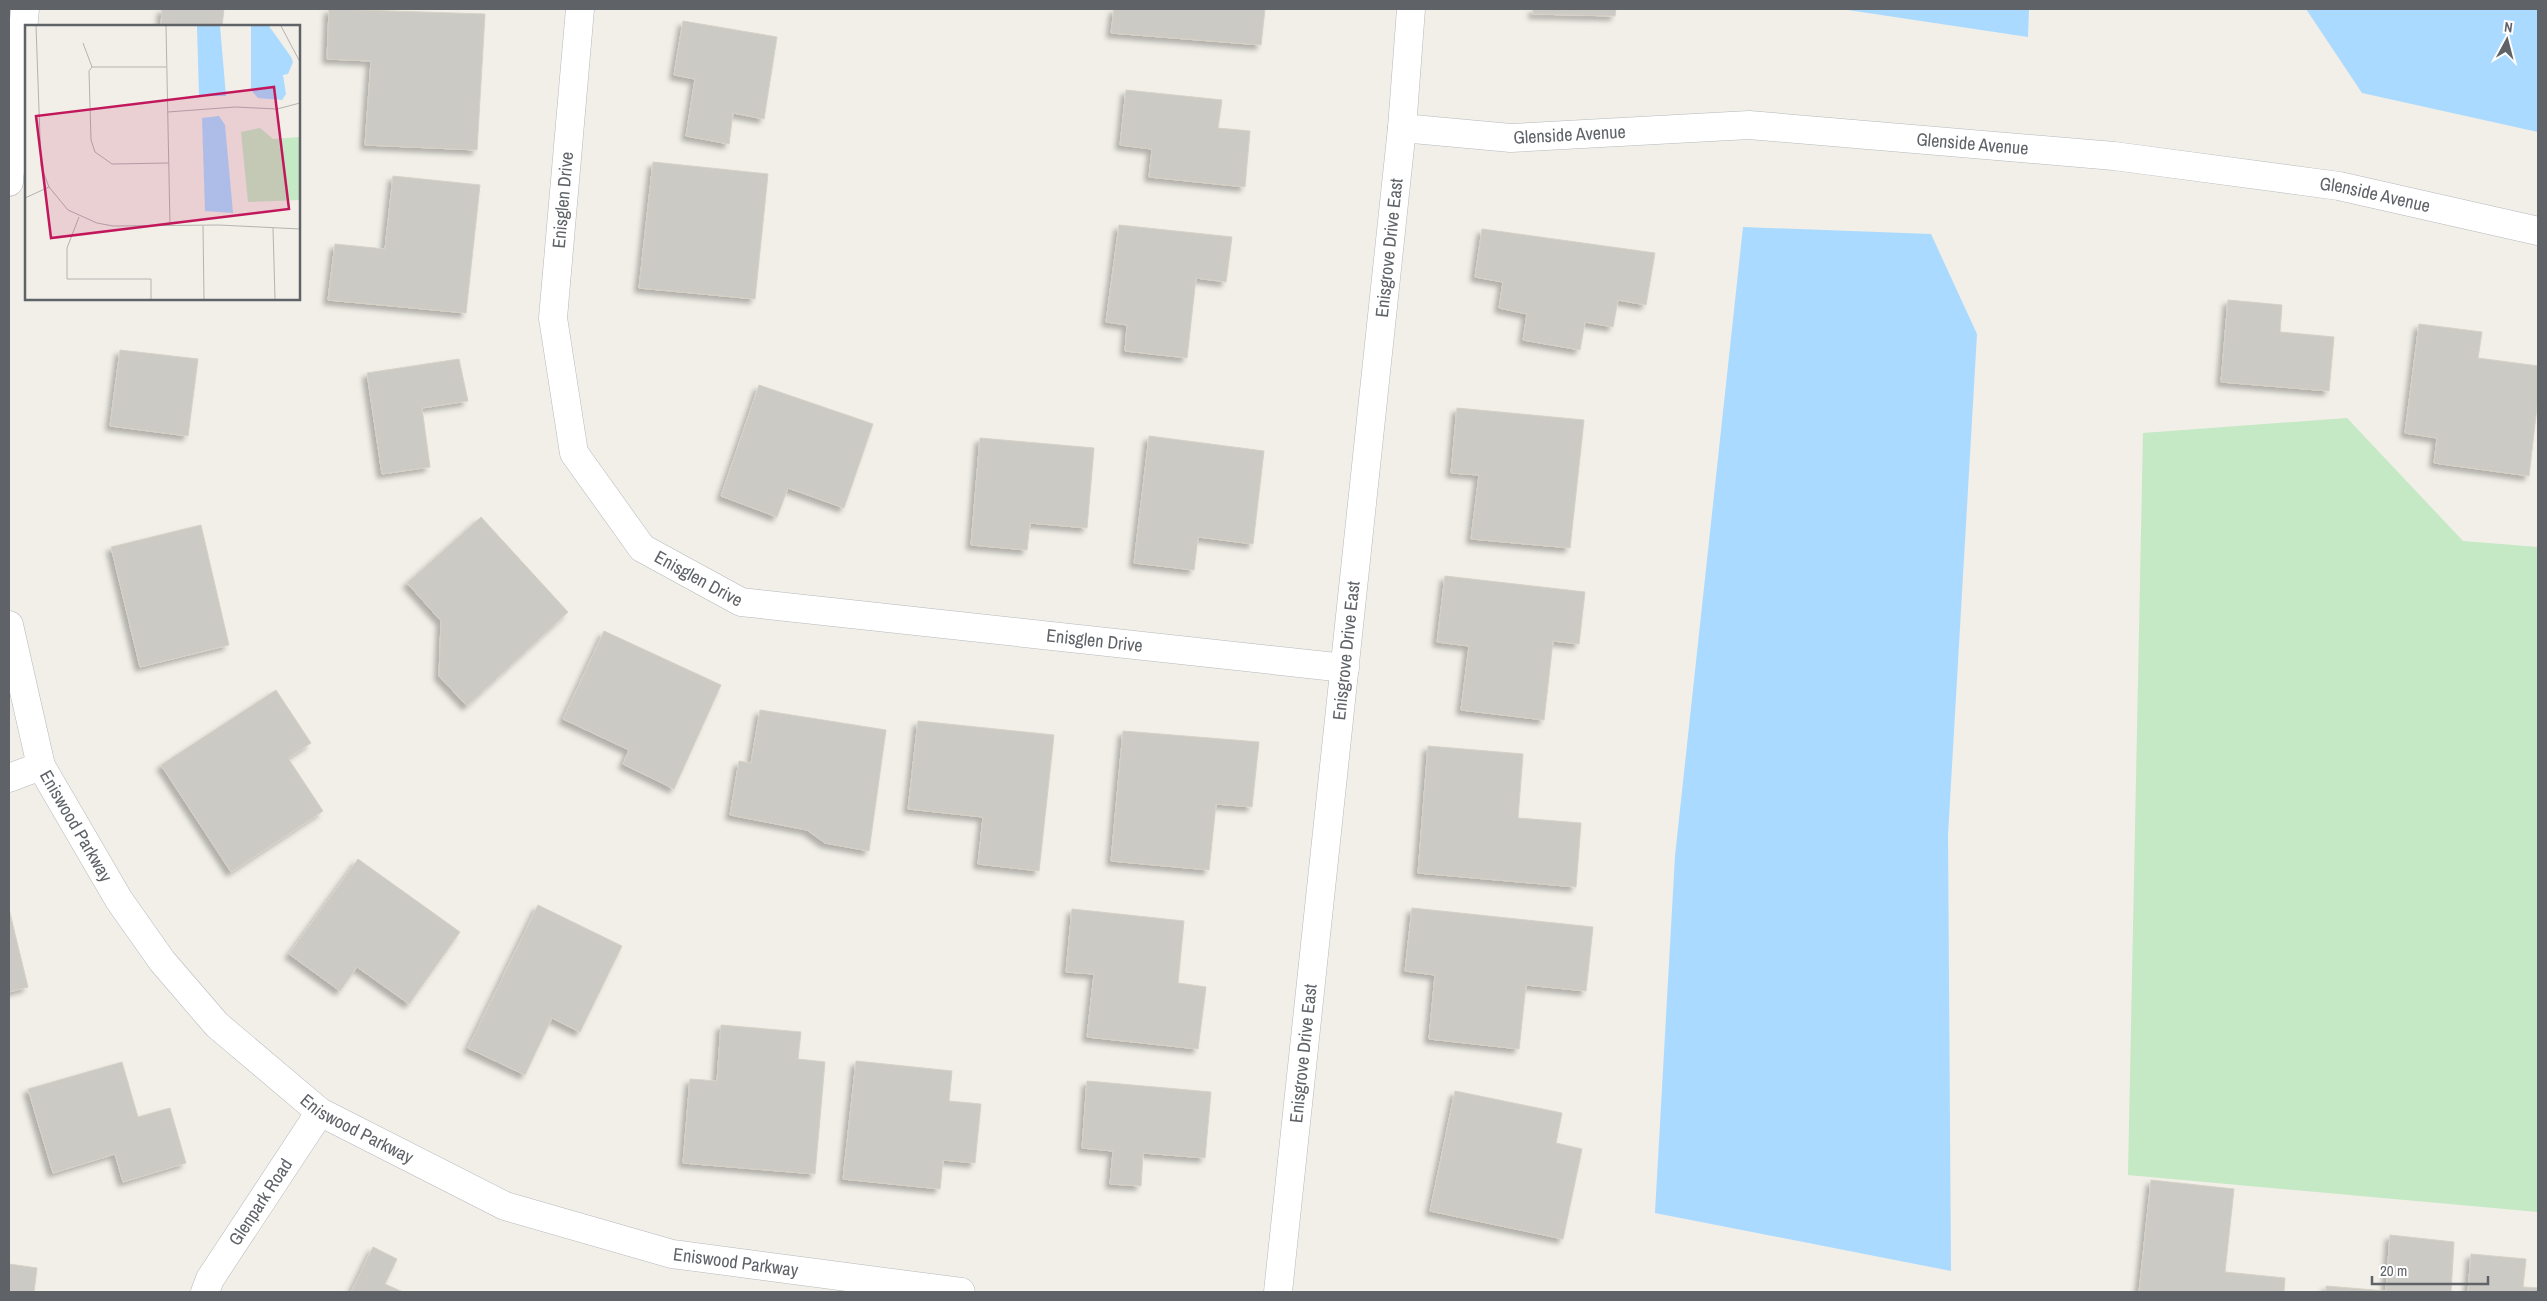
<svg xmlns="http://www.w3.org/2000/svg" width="2547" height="1301" font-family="'Archivo Narrow',sans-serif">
<defs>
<filter id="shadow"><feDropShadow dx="-4.5" dy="4.5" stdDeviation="2.5" flood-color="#0004"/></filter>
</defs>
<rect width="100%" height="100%" fill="#f1efe8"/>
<polygon fill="#c5e8c5" points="2347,418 2463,541 2538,547 2538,1212 2128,1175 2143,433"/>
<g fill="#aadaff">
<polygon points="1841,9 2029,9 2028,37"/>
<polygon points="2306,9 2538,9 2538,132 2362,93"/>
<polygon points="1743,227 1931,234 1977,334 1948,835 1951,1271 1655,1213 1675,856"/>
</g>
<g fill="#cccac5" stroke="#d6d1c6" filter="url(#shadow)">
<polygon points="162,9 224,9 222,26 161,26"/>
<polygon points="329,9 485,14 477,150 365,145 371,61 327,59"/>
<polygon points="1114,9 1265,9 1261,45 1111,33"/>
<polygon points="1533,9 1616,9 1615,16 1533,14"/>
<polygon points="683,21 777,37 764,119 733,113 729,144 686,136 695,79 674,75"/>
<polygon points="1126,90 1222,100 1218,128 1250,131 1245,187 1149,177 1152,149 1120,145"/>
<polygon points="653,162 768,174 755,299 639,288"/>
<polygon points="393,176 480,185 466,313 328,300 335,244 385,249"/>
<polygon points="1119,225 1232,237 1226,282 1196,278 1187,358 1125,351 1127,325 1106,322"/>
<polygon points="1482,229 1655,253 1646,305 1618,300 1613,327 1585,322 1580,350 1523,340 1527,314 1499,308 1503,282 1475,277"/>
<polygon points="2228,300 2282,305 2280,332 2334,337 2329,391 2221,382"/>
<polygon points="2419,324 2482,332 2478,358 2538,366 2538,398 2529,476 2434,463 2437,438 2405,433"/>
<polygon points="120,350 198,359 188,436 110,426"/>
<polygon points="459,359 468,401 422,408 430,467 382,474 367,373"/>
<polygon points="759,385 873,424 844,508 788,488 777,517 721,496"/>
<polygon points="1457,408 1584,420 1570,548 1471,539 1479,475 1451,473"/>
<polygon points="1149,436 1264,451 1253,544 1198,537 1194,570 1134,563"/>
<polygon points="980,438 1094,448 1087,528 1030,523 1027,550 971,545"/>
<polygon points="481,517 568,612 467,706 439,676 441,621 407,583"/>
<polygon points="201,525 229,645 140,667 111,547"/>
<polygon points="1445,576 1585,592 1579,644 1553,641 1544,720 1461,710 1469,646 1437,642"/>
<polygon points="604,631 721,685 674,789 623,764 629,750 563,719"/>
<polygon points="276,690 311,743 288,758 323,811 231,872 161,765"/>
<polygon points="760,710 886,730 869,851 825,843 807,830 730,815 739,761 751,763"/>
<polygon points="918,721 1054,735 1039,871 978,864 983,817 908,809"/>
<polygon points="1123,731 1259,742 1252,807 1216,804 1209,870 1111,861"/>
<polygon points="1428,746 1523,754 1518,818 1581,823 1576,887 1418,873"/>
<polygon points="358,859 460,932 409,1004 357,967 340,991 289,954"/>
<polygon points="538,905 622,946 580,1032 552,1018 525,1075 468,1048"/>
<polygon points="1412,908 1593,927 1586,991 1526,985 1519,1049 1429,1039 1435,975 1405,971"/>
<polygon points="9,909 28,987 9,992"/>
<polygon points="1072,909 1184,921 1178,983 1206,987 1198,1049 1087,1037 1094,974 1066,972"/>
<polygon points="721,1025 801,1032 798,1059 825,1062 815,1174 683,1163 690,1079 717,1081"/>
<polygon points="856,1061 952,1071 949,1101 981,1104 975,1163 943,1160 940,1189 843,1179"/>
<polygon points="122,1062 138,1117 170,1108 186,1163 123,1182 115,1154 53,1173 28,1089"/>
<polygon points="1087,1081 1211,1092 1205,1158 1143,1153 1141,1186 1110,1184 1113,1151 1082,1148"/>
<polygon points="1455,1091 1562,1113 1556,1143 1582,1149 1563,1239 1430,1211"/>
<polygon points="2151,1180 2234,1189 2225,1272 2285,1278 2284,1292 2139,1292"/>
<polygon points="2390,1235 2454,1242 2451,1292 2326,1292 2326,1286 2386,1291"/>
<polygon points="373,1247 397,1259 385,1284 403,1292 351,1292"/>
<polygon points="2471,1254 2526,1259 2523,1287 2538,1288 2538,1292 2468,1292"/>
<polygon points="9,1264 37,1268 34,1292 9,1292"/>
</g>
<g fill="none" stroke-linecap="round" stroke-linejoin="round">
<defs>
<g id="minor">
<path id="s1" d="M 580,9 L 553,318 L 574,453 L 642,548 L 741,602 L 1345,668"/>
<path id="s2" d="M 1402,128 L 1511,138 L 1749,125 L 2114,156 L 2339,186 L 2538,231"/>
<polyline points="9,182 25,9"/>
<path id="s3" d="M 9,625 L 41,766 L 119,900 L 162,961 L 217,1025 L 320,1112 L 505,1206 L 672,1254 L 961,1292"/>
<polyline points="9,778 41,766"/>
<path id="s4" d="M 205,1292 L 210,1279 L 320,1112"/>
<path id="s5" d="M 1278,1292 L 1402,128 L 1411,9"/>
</g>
</defs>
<use href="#minor" stroke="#b5b8bc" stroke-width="29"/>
<use href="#minor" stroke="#fff" stroke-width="28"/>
</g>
<g text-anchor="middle" stroke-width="5" stroke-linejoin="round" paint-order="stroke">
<g font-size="18" fill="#5f6368" stroke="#fff">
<text dy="6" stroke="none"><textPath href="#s2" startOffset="168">Glenside Avenue</textPath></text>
<text dy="6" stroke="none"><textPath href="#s2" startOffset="572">Glenside Avenue</textPath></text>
<text dy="6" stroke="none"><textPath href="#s2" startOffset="978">Glenside Avenue</textPath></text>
<text transform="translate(563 200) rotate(-85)" y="6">Enisglen Drive</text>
<text dy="6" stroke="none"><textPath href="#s5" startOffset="1050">Enisgrove Drive East</textPath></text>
<text dy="6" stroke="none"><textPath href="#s1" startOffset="628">Enisglen Drive</textPath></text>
<text dy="6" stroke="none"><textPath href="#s1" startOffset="1032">Enisglen Drive</textPath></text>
<text dy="6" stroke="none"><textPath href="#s5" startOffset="645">Enisgrove Drive East</textPath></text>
<text dy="6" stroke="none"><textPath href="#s3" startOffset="214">Eniswood Parkway</textPath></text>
<text dy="6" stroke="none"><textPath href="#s5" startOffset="240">Enisgrove Drive East</textPath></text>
<text dy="6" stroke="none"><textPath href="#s3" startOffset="634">Eniswood Parkway</textPath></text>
<text dy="6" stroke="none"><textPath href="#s4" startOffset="106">Glenpark Road</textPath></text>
<text dy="6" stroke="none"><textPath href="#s3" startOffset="1039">Eniswood Parkway</textPath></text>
</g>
</g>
<g transform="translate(25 25)">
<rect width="275" height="275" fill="#f1efe8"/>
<path d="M 235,103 L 248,114 L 275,112 L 275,175 L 223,177 L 216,107 Z" fill="#c5e8c5"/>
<path d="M 172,1 L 195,1 L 201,71 L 174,71 ZM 226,1 L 244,1 L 266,32 L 268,37 L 263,49 L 258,50 L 261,69 L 257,75 L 233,73 L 226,65 ZM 194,91 L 200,100 L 208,188 L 180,186 L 177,93 Z" fill="#aadaff"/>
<path fill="none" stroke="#b3b3b1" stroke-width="1" d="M 11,1 L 16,141 L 24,162 L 43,185 L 72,198 L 88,201 L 194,200 L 275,204M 141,1 L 145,201M 256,1 L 275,37M 58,18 L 67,42M 141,42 L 67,42 L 64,46 L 66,115 L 70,127 L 87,139 L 144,138M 143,87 L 210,82 L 252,84 L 275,78M 0,173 L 24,162M 54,192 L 42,223 L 42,254 L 126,254 L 126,274M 178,201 L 179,274M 248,203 L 250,274"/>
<path fill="#c2185b" fill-opacity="0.15" stroke="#c2185b" stroke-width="2.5" d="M 249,62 L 264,184 L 26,213 L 11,91 Z"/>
<rect width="275" height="275" fill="none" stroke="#5f6368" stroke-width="2.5"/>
</g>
<rect width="2547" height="1301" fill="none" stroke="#5f6368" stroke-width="20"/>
<g transform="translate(2507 40) rotate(7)" stroke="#ffffff" stroke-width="4" paint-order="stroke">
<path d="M0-4L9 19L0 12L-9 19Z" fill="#5f6368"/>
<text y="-8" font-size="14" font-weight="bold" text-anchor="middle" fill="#5f6368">N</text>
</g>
<path d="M2372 1276v8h116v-8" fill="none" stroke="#5f6368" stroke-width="2.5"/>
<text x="2380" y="1276" font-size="15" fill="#5f6368" stroke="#ffffff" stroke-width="4" paint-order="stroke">20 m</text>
</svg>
